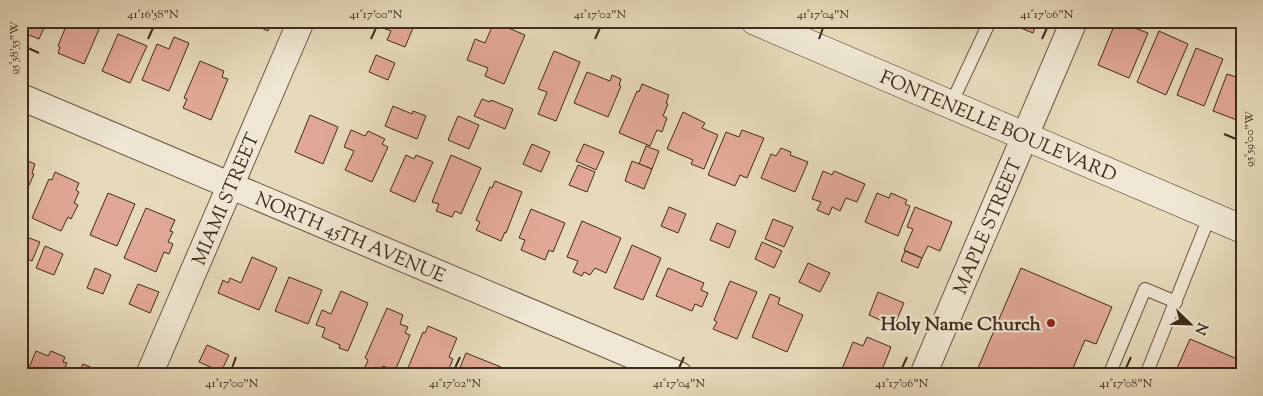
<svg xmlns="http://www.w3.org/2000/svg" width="1263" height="396" font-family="'Sorts Mill Goudy',serif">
<rect width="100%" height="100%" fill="#e7dabb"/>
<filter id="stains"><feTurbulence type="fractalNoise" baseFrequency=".004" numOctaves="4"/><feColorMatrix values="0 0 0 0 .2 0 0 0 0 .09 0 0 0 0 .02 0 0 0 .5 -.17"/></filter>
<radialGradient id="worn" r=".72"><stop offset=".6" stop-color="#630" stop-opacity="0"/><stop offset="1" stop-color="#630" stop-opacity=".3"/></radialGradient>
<g fill="#e2a897" stroke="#402b1b">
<polygon points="21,21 47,21 39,39 29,35 27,41 21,39"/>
<polygon points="68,21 87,21 100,27 84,64 58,53 60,47 58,46"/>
<polygon points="251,21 272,21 268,31 250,23"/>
<polygon points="382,21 416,21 405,47 387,40 391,31 380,27"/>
<polygon points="1017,21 1044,21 1041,27 1036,25 1033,33 1016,26"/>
<polygon points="1116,21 1148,33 1129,78 1098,65"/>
<polygon points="494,22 525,35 504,84 485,76 488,68 467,60 475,39 485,43"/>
<polygon points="1242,26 1242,44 1235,41"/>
<polygon points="1159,31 1188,44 1166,95 1137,82"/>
<polygon points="118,34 147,46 130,83 102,71"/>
<polygon points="174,37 189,43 169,91 142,80 157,44 169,49"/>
<polygon points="1196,48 1223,59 1204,106 1177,95"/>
<polygon points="554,51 580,62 556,121 538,114 547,92 538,89"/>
<polygon points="376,55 395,63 388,80 369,72"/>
<polygon points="200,61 224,71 222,77 228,79 211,120 183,108 187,99 184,98"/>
<polygon points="587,72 610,81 612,75 621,79 619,85 621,86 608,117 574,103"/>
<polygon points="1227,74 1242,79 1242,122 1213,111"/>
<polygon points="642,84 669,95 666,103 668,104 663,116 667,118 662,132 657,130 650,146 619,133 637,91 639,92"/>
<polygon points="482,99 490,102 491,100 513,109 505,129 474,116"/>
<polygon points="393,106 412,114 413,111 426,116 417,139 385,126"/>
<polygon points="683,112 705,123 702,128 718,135 704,169 691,164 693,160 667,149"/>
<polygon points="310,115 338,127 323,164 295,152"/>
<polygon points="458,116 479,125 469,149 448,140"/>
<polygon points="351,130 365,136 368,131 385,139 382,144 388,147 372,182 345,170 354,151 344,147"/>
<polygon points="742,130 764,138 747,178 740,175 735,186 708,175 726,132 739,137"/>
<polygon points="532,144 550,152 541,172 523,164"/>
<polygon points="584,144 604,152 596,170 576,161"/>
<polygon points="646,146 659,151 652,169 639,164"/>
<polygon points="781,148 791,152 790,155 808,162 795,192 761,178 771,154 776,156"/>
<polygon points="406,155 414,159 416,155 433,162 415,202 390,191"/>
<polygon points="451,155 481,168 461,214 455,211 452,217 436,211 439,204 432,202"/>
<polygon points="23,159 35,164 32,173 34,174 22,201 21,162"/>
<polygon points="632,161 652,169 644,189 625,181"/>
<polygon points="578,165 595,172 587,192 569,185"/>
<polygon points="823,171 832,175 834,171 865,184 857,202 846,198 840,211 832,207 829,215 817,210 821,202 812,199"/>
<polygon points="55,172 79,183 76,190 79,192 74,203 78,205 71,219 68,217 61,231 32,218 49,179 52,180"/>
<polygon points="495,181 522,192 506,233 505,232 501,241 476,230 480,222 476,220 490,187 492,188"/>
<polygon points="108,193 135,204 117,246 90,235"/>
<polygon points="877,193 889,198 891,193 907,200 905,204 910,206 898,236 865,222"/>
<polygon points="669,207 686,214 678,233 661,226"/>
<polygon points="915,207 952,222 940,251 928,246 922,258 904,250 913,229 907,227"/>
<polygon points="146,208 175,220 170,231 173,232 168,242 173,244 169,254 164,252 156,272 124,258"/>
<polygon points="531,209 565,223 553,252 549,250 545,260 521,250 525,240 519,238"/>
<polygon points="773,219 793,227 784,247 765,239"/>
<polygon points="582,221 621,238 606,273 595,268 590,275 584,272 582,276 573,272 578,261 567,257"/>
<polygon points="717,223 736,231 729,248 710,240"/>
<polygon points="24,236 40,242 32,261 21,256 21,243"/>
<polygon points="762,242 782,251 774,268 755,259"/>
<polygon points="632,245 661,258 643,300 614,288"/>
<polygon points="45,246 63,254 54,275 36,268"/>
<polygon points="905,251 922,258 918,268 901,261"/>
<polygon points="252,257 277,268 259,310 218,293 223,280 228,283 230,278 241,283"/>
<polygon points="808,263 830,273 820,292 799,282"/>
<polygon points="95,268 111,275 103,294 87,288"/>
<polygon points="668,268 704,283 701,290 708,293 702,307 695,304 692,311 656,296"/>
<polygon points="1021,268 1112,307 1096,344 1085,340 1070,375 975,375"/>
<polygon points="289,277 322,290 308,324 275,311"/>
<polygon points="730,281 757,292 737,339 713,329 717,322 714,320"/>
<polygon points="138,284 159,292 150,313 129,304"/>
<polygon points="341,291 368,303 348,351 339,348 340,345 322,337 325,328 316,325 322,310 331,314"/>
<polygon points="878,292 904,303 894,326 869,315"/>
<polygon points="770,294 780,298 778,304 803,315 787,352 752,337"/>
<polygon points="387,308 403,315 400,324 408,327 405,333 410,335 395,371 383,366 380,373 365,367 368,360 365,358"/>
<polygon points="428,326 457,338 449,357 453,359 447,373 443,371 441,375 405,375 423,332 425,333"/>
<polygon points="21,330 28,333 21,348"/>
<polygon points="867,337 891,347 880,375 840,374 853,342 863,346"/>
<polygon points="1190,339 1242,361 1242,375 1174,375"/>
<polygon points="207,345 229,355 221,372 199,362"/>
<polygon points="36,351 48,356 51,351 65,357 63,362 67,363 62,375 26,375"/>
<polygon points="466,353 501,367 498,375 457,375"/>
<polygon points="83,364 100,371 99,373 102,375 78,375"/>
<polygon points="266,367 285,375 263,375"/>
</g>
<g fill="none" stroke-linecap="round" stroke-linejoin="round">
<defs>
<g id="service">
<polyline points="951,104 990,21"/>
<polyline points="1109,375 1145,289 1176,302"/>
<polyline points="1146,375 1210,215"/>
</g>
<g id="minor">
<path id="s1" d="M 21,97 L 679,375"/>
<path id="s2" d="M 149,375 L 301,21"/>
<path id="s3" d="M 923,375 L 1074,21"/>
</g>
<g id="secondary">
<path id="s4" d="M 755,21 L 1242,229"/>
</g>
</defs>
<use href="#service" stroke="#6a5743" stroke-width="14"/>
<use href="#minor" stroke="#6a5743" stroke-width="28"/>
<use href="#secondary" stroke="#402b1b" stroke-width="29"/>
<use href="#service" stroke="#efe7d3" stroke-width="12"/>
<use href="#minor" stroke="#efe7d3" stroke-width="26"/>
<use href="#secondary" stroke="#efe7d3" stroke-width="28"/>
</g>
<path fill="none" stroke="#402b1b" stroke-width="2" d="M 148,39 L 153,28M 371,39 L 376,28M 595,39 L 600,28M 819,39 L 823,28M 1042,39 L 1047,28M 28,48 L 39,53M 1224,134 L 1236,139M 232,368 L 236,357M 455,368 L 460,357M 679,368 L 684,357M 902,368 L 907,357M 1126,368 L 1131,357"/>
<circle fill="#8f2418" stroke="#efe7d3" stroke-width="2" cx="1051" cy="323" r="5"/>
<g text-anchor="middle" stroke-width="4.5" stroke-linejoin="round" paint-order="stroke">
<g font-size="19" fill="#402b1b" stroke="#efe7d3">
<text dy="7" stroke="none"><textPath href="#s4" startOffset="265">FONTENELLE BOULEVARD</textPath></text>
<text dy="7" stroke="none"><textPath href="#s2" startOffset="192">MIAMI STREET</textPath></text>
<text dy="7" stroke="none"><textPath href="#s3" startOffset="162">MAPLE STREET</textPath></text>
<text dy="7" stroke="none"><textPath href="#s1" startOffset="358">NORTH 45TH AVENUE</textPath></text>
</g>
<g font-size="19" font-weight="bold" fill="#402b1b" stroke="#efe7d3" text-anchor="end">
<text x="1041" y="330">Holy Name Church</text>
</g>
</g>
<rect width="1263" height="396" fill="none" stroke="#e7dabb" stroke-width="55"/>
<g transform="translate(1190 324) rotate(113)" stroke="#efe7d3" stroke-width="4" paint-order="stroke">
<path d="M0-4L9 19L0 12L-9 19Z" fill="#402b1b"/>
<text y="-8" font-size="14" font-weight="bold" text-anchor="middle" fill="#402b1b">N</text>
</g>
<rect x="28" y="28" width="1208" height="340" fill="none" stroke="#402b1b" stroke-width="2"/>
<g font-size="12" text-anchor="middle" fill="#402b1b">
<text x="153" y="18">41°16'58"N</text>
<text x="376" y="18">41°17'00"N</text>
<text x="600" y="18">41°17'02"N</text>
<text x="823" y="18">41°17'04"N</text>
<text x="1047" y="18">41°17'06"N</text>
<text transform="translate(14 48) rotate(-90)" y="4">95°58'55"W</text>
<text transform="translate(1249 139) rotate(-90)" y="4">95°59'00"W</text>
<text x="232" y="387">41°17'00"N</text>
<text x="455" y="387">41°17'02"N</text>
<text x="679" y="387">41°17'04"N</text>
<text x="902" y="387">41°17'06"N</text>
<text x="1126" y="387">41°17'08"N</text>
</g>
<rect width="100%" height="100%" filter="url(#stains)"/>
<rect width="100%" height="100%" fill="url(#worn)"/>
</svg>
